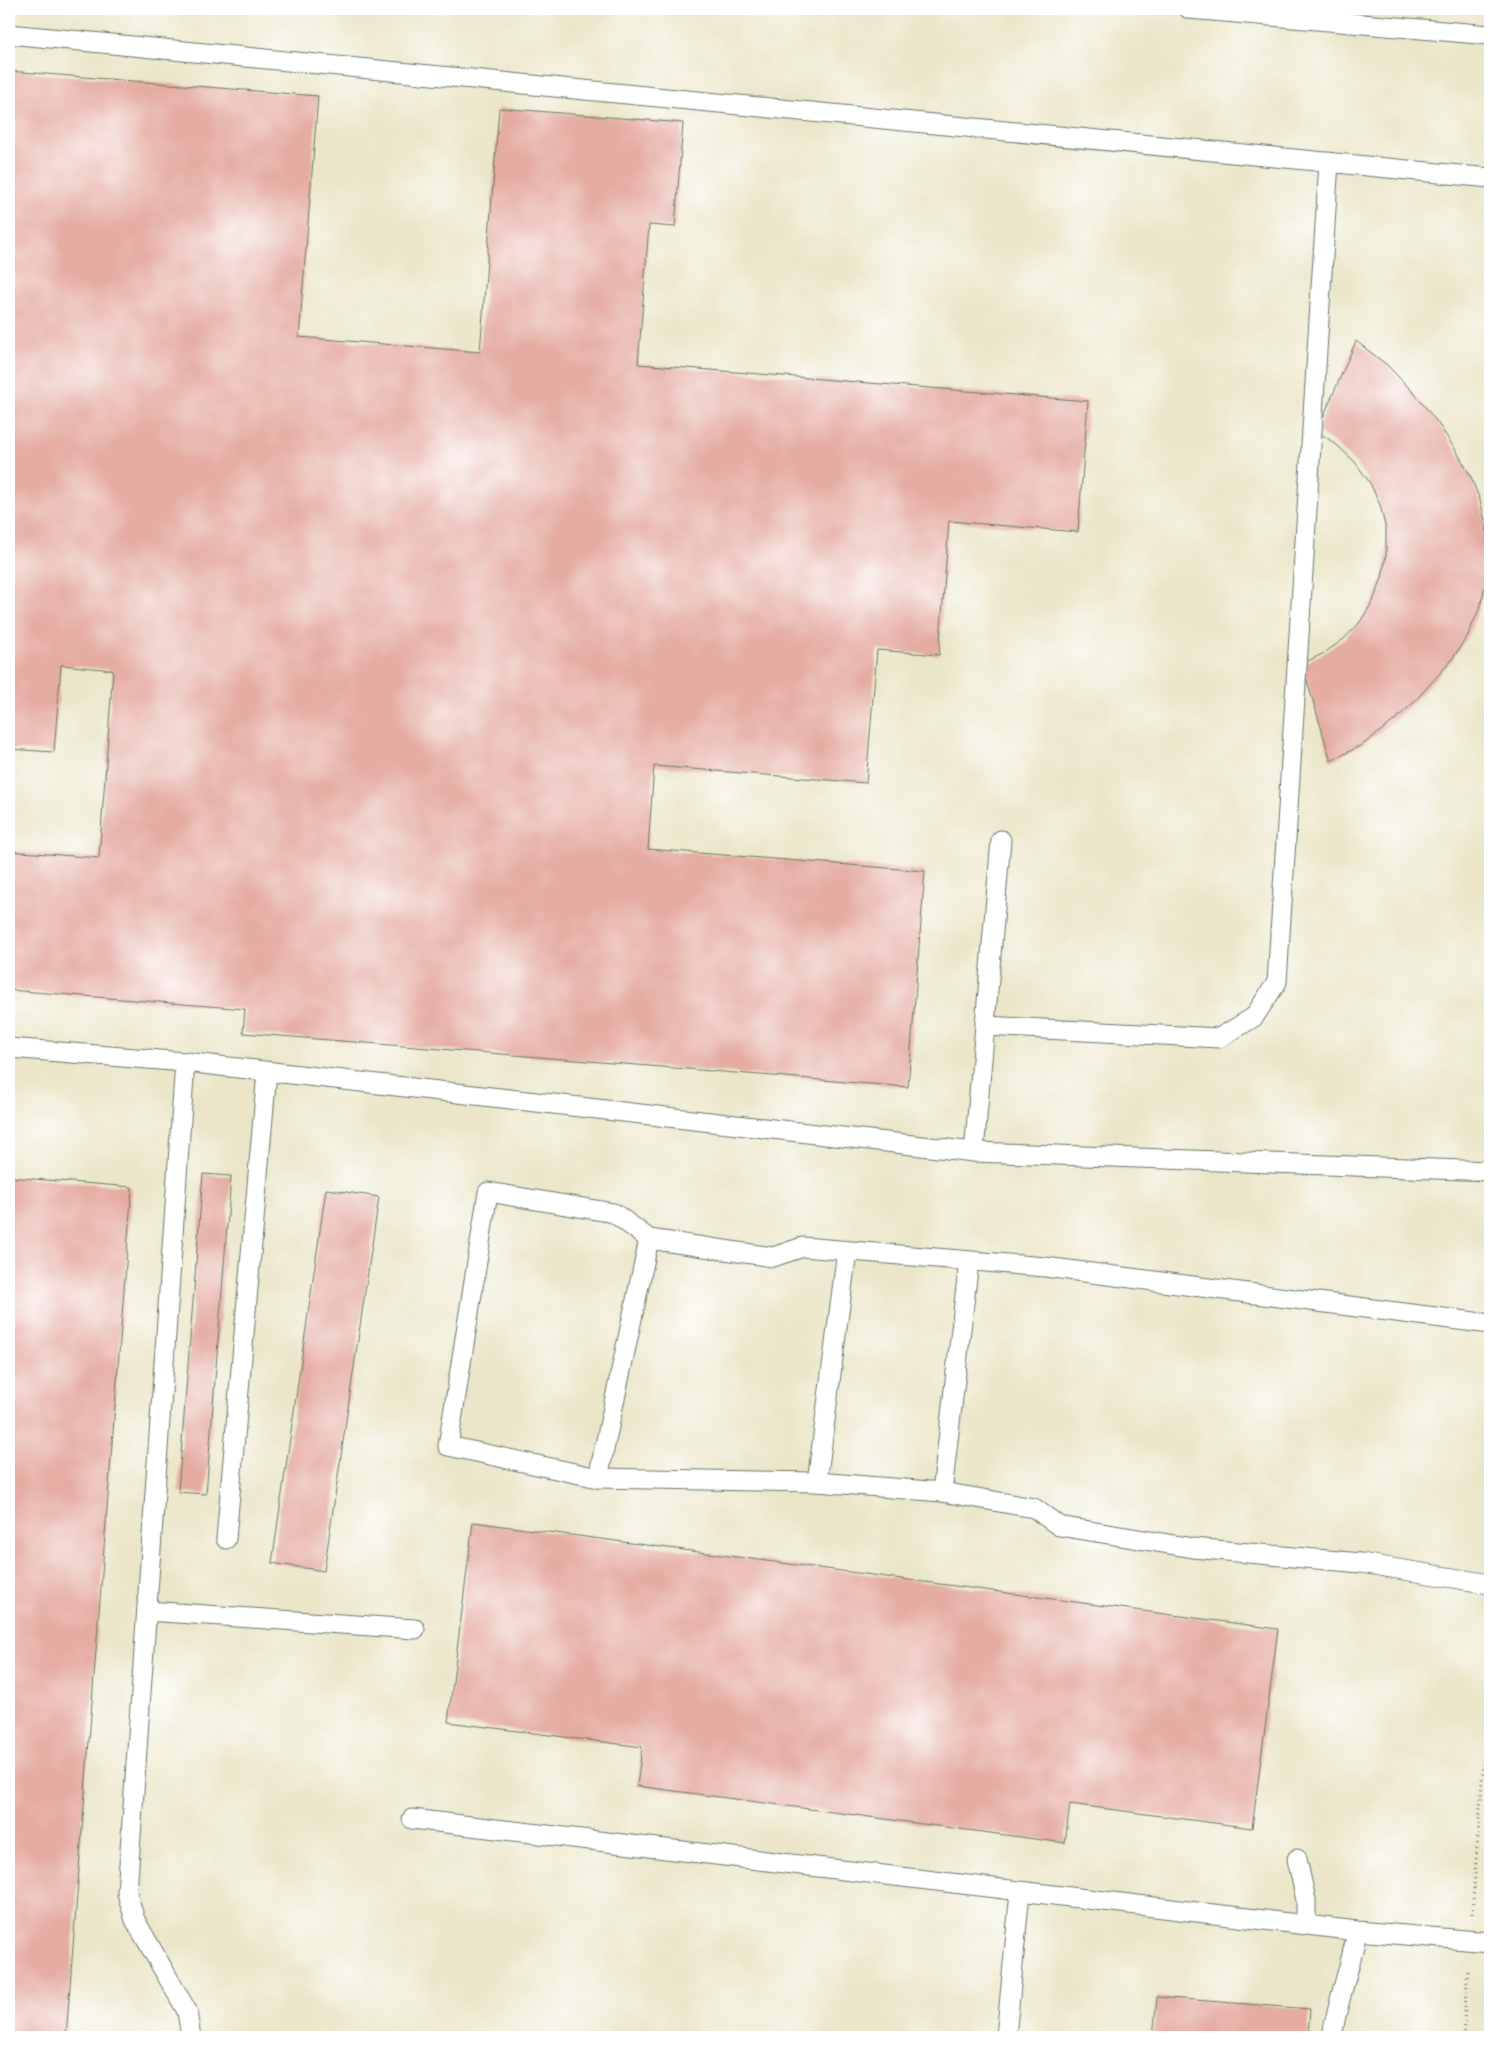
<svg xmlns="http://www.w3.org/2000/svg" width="1499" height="2046" font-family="Caveat,sans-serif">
<rect width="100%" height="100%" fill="#fff"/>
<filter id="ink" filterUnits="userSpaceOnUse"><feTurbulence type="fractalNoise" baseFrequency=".02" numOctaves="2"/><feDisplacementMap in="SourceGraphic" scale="10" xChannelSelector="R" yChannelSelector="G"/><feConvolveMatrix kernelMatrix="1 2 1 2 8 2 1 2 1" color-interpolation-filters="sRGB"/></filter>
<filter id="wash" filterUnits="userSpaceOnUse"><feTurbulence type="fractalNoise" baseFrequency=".0096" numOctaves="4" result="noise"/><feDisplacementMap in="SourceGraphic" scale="20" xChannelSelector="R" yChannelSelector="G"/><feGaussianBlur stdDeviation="1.12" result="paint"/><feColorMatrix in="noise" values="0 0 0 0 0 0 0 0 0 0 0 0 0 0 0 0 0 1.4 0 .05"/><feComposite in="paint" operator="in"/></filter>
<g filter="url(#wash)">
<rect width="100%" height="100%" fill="#ebe6c9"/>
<g id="blocks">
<g fill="#e5aca2">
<polygon points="9,71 318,96 299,337 480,352 499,108 683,123 675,227 649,225 638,364 1088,401 1078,532 949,521 939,655 877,650 866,783 654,766 648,849 925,871 908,1087 243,1033 245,1009 9,990 9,851 99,858 113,670 61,665 54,752 9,749"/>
<polygon points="1356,341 1387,365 1414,393 1437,422 1457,452 1470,475 1480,500 1486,525 1488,551 1487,578 1480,607 1468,635 1451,661 1413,703 1395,720 1365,743 1331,761 1302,664 1324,653 1344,639 1360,622 1373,601 1382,578 1386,555 1386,530 1380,505 1370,483 1355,462 1337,445 1317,431"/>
<polygon points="203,1174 231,1176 206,1494 178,1492"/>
<polygon points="9,1177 132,1187 66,2037 9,2037"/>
<polygon points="326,1189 379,1197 324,1571 272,1563"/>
<polygon points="473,1522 1278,1629 1252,1828 1070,1804 1065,1843 637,1786 642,1747 448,1722"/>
<polygon points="1157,1997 1310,2009 1308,2037 1153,2037"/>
</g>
</g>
</g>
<g filter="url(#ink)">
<use href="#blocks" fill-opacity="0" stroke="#667868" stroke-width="1"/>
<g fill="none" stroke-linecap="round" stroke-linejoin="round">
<defs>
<g id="service">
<polyline points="1189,9 1490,35"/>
<polyline points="9,34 1490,178"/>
<polyline points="985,1026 1219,1038 1254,1017 1277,982 1329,162"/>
<polyline points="9,1048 185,1062 974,1152 1490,1171"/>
<polyline points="185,1062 127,1893 135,1920 187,2011 191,2037"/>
<polyline points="974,1152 1001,840"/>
<polyline points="1490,1324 1045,1267 803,1247 773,1257 649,1239 614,1213 488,1192 448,1446 598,1478 817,1482 942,1492 1034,1508 1059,1526 1193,1548 1361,1563 1490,1584"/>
<polyline points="598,1478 649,1239"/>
<polyline points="817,1482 847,1251"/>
<polyline points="942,1492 969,1261"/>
<polyline points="226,1539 267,1072"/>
<polyline points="147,1611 415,1629"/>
<polyline points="412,1819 1357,1931 1490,1942"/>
<polyline points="1297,1859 1306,1900 1306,1924"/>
<polyline points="1006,2037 1020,1892"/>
<path d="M 1332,2037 C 1337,2001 1351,1967 1357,1931"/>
</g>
</defs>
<use href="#service" stroke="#667868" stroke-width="21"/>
<g stroke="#667868" stroke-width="3" stroke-dasharray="1 4" stroke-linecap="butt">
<polyline points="1472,1914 1490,1675"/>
<polyline points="1463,2037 1468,1968"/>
</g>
<use href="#service" stroke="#fff" stroke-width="19"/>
</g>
</g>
<rect width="1499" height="2046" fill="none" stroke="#fff" stroke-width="30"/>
</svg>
